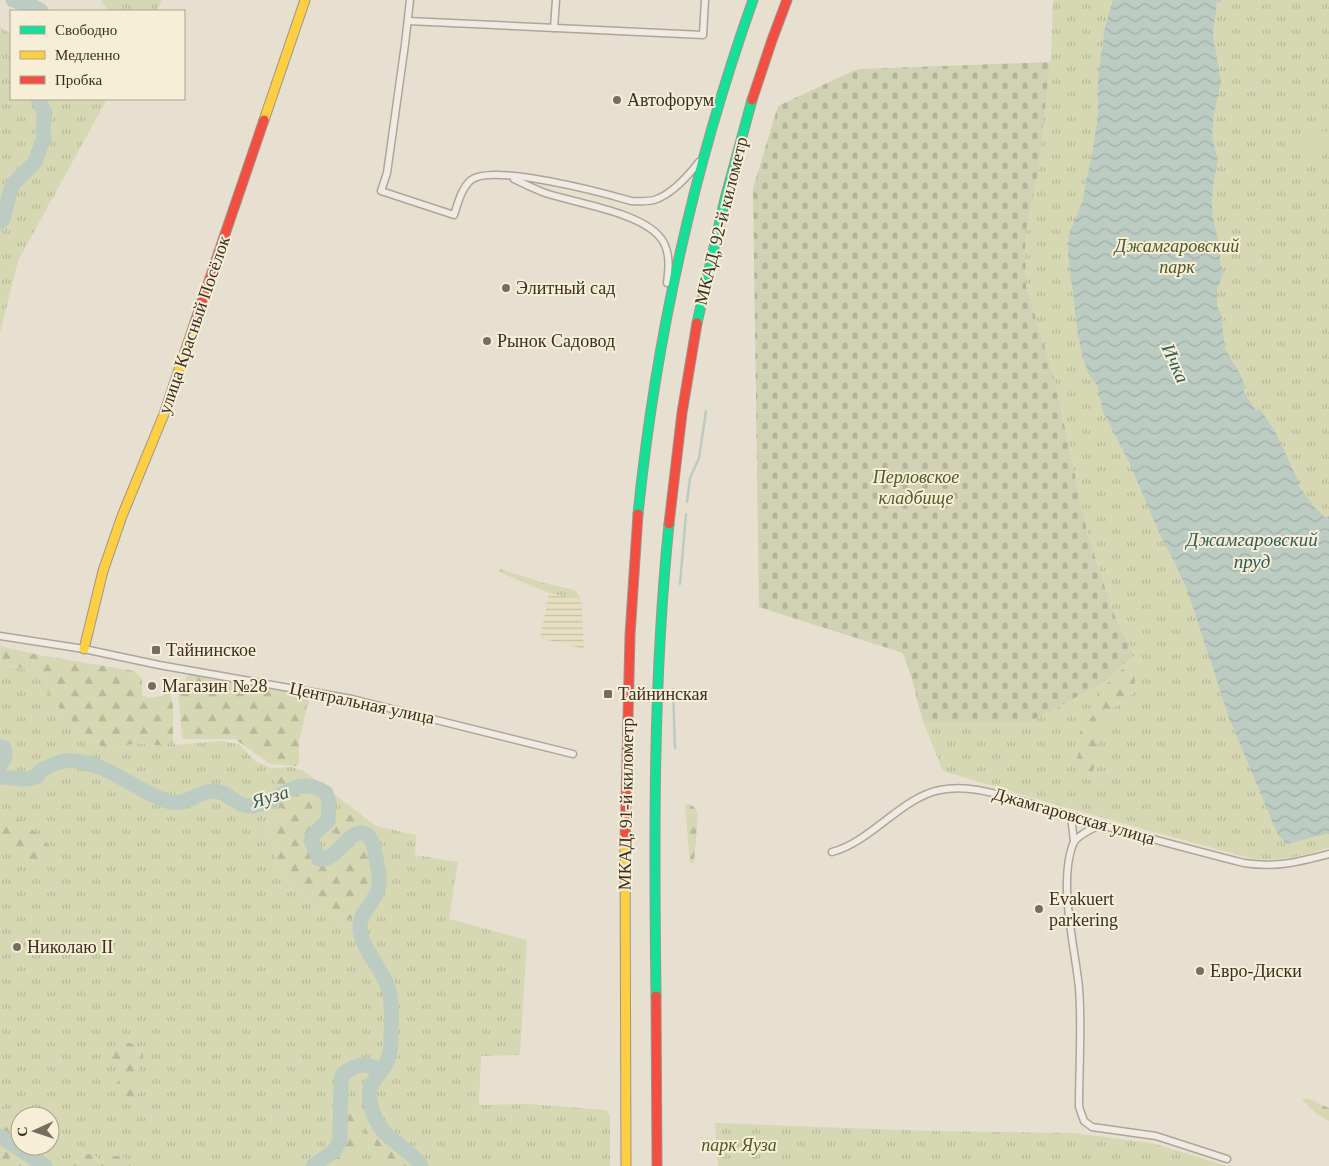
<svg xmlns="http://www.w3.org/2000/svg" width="1329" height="1166" font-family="'Times New Roman',serif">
<defs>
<pattern id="farmland-rules" width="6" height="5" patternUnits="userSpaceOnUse" patternTransform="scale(1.25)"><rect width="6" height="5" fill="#e6dfc2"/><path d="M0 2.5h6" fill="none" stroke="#c6c0a6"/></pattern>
<pattern id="grass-tufts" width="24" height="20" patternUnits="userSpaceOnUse" patternTransform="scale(1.25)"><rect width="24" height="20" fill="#d6d7b3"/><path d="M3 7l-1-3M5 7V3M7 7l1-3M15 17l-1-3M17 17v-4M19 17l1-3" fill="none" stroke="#b9b99a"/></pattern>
<pattern id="forest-firs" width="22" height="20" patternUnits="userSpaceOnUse" patternTransform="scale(1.25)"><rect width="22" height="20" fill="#d6d7b3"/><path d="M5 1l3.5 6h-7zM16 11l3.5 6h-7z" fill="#b9b99a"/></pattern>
<pattern id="cemetery-stones" width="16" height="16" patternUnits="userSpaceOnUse" patternTransform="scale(1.25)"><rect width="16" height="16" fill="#d1d1b3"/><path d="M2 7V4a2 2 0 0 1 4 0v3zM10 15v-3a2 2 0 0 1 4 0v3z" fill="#b4b49a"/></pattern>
<pattern id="water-waves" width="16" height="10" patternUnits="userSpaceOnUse" patternTransform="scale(1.25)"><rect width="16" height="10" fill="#bcccc2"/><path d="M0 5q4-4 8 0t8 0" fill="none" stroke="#a2b0a6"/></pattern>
</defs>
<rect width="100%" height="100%" fill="#e7e0d1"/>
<polygon fill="url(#farmland-rules)" points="549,593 581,599 584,649 540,638"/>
<g fill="url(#grass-tufts)" fill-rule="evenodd">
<polygon points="101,0 162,0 156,11 108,11"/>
<path d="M 1053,0 L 1329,0 L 1329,848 C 1301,856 1283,861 1253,859 L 1064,807 L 943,771 L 923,722 L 1030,722 L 1106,681 L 1116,670 L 1134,656 L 1113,612 L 1088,536 L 1055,382 L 1026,286 L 1025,234 L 1038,172 L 1045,99 L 1051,57 Z"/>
<polygon points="0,27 11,34 11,99 107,99 18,261 0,333"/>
<polygon points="500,569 544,583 575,590 581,599 549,593 499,572"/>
<path d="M 0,664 C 12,667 27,668 38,674 C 46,678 45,686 49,693 C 62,715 85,735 106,750 L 136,743 L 165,746 L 173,739 L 175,745 L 219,741 L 239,744 L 255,761 L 271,768 L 292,767 L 304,771 L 376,826 L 416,835 L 415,855 L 458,862 L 449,919 L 527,940 L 520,1055 L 481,1056 L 479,1105 L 528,1104 L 606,1110 L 610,1116 L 610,1166 L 0,1166 ZM 304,792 L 324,820 L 309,837 C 310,848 311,858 321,864 L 331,862 L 349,843 L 370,849 L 374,865 L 376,884 L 338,921 L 289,885 L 276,858 L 274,845 L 266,830 L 266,823 L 277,820 L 285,814 L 281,807 L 283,799 ZM 351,814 L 367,824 L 368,829 L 358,829 L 346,834 L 333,829 L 337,822 ZM 20,1116 L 50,1116 L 50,1146 L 20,1146 Z"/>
<polygon points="715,1123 929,1131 1074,1133 1152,1143 1227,1166 718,1166"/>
</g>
<g fill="url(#forest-firs)">
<path d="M 0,646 L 39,655 L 134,671 L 142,678 L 142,696 L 149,698 L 163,696 L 166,686 L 169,687 L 173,706 L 173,739 L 165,746 L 136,743 L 106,750 C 85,735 62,715 49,693 C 45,686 46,678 38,674 C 27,668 12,666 0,664 Z"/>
<polygon points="1130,662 1136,667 1134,692 1125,703 1112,708 1098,740 1096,764 1090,777 1082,776 1075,765 1080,748 1080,732 1098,709 1101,692 1107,684"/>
<polygon points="188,674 308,694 309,698 299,742 299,764 296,766 270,764 235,739 184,739 182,736 178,693"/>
<polygon points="272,771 298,774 303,784 280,789 271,777"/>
<path d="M 312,791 L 324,794 C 328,822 323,817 309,837 C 310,848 311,858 321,864 C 341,860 344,840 365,838 C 371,851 377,868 376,883 C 375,891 360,914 353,918 C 349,920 342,920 338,921 L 289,885 L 276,858 L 274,845 L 266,830 L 266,823 L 277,820 L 285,814 L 279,805 C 285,795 300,792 312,791 Z"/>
<path d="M 685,805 C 693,803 695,808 698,814 L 694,863 L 690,863 Z"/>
<path d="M 0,808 L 43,837 C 48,844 52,854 49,862 C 32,872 33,858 21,854 C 14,851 7,852 0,852 Z"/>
<path d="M 351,814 L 367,824 L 369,827 L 368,829 C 357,828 349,830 342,839 C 336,838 333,832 334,826 L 337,822 Z"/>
<path d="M 127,1043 L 131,1043 L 143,1053 L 143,1058 L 139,1062 L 138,1094 L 134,1099 C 126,1099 117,1094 114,1086 L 123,1076 C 116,1069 109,1061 110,1050 L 115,1047 L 124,1047 Z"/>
<path d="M 0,1094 C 4,1106 7,1127 20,1130 L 20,1146 L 31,1146 L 34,1150 L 50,1152 L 62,1161 C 80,1155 87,1149 103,1161 L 112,1156 L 122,1156 L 131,1166 L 89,1166 L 83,1162 L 82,1166 L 9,1166 L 0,1161 Z"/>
<polygon points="1307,1098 1329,1108 1329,1121 1318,1115 1302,1100"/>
<polygon points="366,1099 374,1125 387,1142 413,1163 409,1166 397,1166 383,1155 365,1134 361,1100"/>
<path d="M 346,1102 L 357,1103 C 357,1129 366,1148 344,1166 L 322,1166 C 349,1146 345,1133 346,1102 Z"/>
</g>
<polygon fill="url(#cemetery-stones)" points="1050,62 1038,172 1025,234 1026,286 1055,382 1088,536 1113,612 1134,656 1116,670 1106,681 1030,722 923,722 912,679 903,653 759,607 753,188 778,106 853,71 860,69"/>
<polygon fill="#d6d7b3" points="1329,131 1329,153 1307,155 1305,133"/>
<polygon fill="url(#water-waves)" points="1113,0 1221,0 1221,2 1217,2 1213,35 1221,82 1214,114 1212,137 1218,160 1213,185 1212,204 1213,219 1220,248 1220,265 1224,271 1217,289 1217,306 1221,313 1225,349 1239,372 1246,388 1243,390 1256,411 1260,409 1276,433 1299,483 1298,485 1316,509 1326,518 1329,516 1329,833 1287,844 1278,835 1229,718 1188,592 1172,557 1161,537 1128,460 1103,412 1097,385 1088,373 1082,354 1078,335 1068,254 1069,234 1082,203 1092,154 1098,117 1098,79 1105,27"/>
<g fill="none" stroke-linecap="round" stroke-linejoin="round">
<g stroke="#bcccc2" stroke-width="2.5">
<polyline points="687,502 690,478 699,458 706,411"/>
<polyline points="680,584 686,514"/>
<polyline points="673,689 675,748"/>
</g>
<g stroke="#bcccc2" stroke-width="15">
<polyline points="13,0 34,7 41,11"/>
<polyline points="0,222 3,219 12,185 35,162 44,137 43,127 45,113 38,99"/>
<path d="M 0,746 L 4,748 C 6,756 5,760 0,765"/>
<path d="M 0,777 L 27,779 L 38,776 L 40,771 C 51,765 63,759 76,761 C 109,765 136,790 166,801 C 187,808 198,790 214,791 C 227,791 235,805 248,806 C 276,808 294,771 326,793 L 329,802 L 328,821 L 314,834 L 311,840 L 319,859 C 337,863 349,826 366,834 C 372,838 374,848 375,854 C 378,869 383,885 374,898 C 369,907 361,914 360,925 C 358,944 382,969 388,987 C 392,998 392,1024 391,1036 C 391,1044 390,1055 387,1062 C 379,1079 364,1082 371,1106 C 373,1115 380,1129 387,1135 C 398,1145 413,1153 421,1166"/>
<polyline points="0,1136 45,1166"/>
<path d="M 313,1166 L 334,1151 L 340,1141 L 341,1081 L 343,1074 C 357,1064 364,1062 380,1070"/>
</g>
<defs>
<g id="street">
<path d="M 410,0 L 405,44 L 387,173 L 381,191 L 454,215 C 458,203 461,189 471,180 C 492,163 604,193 631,201 C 639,201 646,202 654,200 C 671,195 688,176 699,162"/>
<polyline points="408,21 703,35 705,0"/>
<polyline points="554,28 556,0"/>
<path d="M 514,179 C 524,184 535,189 545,193 C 576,203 638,212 659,236 C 671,249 669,268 667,283"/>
<polyline points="0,636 84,649 159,665 352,699 573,754"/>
<polyline points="1071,816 1074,842"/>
<path d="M 1100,825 C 1092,829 1077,835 1073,844 C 1058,883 1075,947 1079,988 C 1082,1026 1079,1068 1079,1107 L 1084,1121 L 1092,1127 L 1156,1136 L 1227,1159"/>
<path d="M 832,852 C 871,842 902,797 940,790 C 970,784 1000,795 1029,803 C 1053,811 1077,818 1101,825 C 1149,838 1196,851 1244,863 C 1276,868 1298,862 1329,854"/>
</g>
<g id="fast">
<polyline points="697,323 725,199 752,100"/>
<path d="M 638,514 C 656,336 693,169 753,0"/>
<path d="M 656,996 C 654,839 653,681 669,524"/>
</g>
<g id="slow">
<polyline points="264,120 305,0"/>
<polyline points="84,649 103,571 122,516 164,414 195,322"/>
<polyline points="625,843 626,1166"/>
</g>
<g id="jam">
<polyline points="752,100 772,40 787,0"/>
<polyline points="195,322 264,120"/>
<polyline points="669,524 682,413 697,323"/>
<polyline points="625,843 630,635 638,514"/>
<polyline points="656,996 657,1166"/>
</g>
</defs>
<use href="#street" stroke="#ada599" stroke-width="9"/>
<use href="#fast" stroke="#9c958a" stroke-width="11"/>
<use href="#slow" stroke="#9c958a" stroke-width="11"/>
<use href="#jam" stroke="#9c958a" stroke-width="11"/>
<use href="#street" stroke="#efebe3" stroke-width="6"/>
<use href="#fast" stroke="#16e098" stroke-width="9"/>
<use href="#slow" stroke="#ffcf43" stroke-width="9"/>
<use href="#jam" stroke="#f24e42" stroke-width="9"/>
</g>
<g fill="#786c5e" stroke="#f7eed8" stroke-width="2">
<circle cx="617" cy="100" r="5"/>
<circle cx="506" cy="288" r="5"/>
<circle cx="487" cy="341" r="5"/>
<rect x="151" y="645" width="10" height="10" rx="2.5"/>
<circle cx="152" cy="686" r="5"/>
<rect x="603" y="689" width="10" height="10" rx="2.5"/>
<circle cx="1039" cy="909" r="5"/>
<circle cx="17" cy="947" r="5"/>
<circle cx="1200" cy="971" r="5"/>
</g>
<g text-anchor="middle" stroke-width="4" stroke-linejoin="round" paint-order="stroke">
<g font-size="18" fill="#3d2e20" stroke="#f7eed8" text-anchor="start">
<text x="627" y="106">Автофорум</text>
<text x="516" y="294">Элитный сад</text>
<text x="497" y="347">Рынок Садовод</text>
<text x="166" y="656">Тайнинское</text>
<text x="162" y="692">Магазин №28</text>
<text x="618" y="700">Тайнинская</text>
<text x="1049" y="905">Evakuert<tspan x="1049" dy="21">parkering</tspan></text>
<text x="27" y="953">Николаю II</text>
<text x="1210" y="977">Евро-Диски</text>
</g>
<g font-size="18" fill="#3d2e20" stroke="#f7eed8">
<text transform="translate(721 221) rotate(-76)" y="6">МКАД, 92-й километр</text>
<text transform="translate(194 325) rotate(-71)" y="6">улица Красный Посёлок</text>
<text transform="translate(362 703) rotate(12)" y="6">Центральная улица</text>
<text transform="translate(626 804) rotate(-89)" y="6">МКАД, 91-й километр</text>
<text transform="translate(1074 816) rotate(16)" y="6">Джамгаровская улица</text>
</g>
<g font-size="18" font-style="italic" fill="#4d5a26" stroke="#f7eed8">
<text x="1177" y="252">Джамгаровский<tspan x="1177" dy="21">парк</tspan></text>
<text x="916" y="483">Перловское<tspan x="916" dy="21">кладбище</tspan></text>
<text x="739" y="1151">парк Яуза</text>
</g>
<g font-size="19" font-style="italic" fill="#2f5d5a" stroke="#f7eed8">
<text transform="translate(1176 363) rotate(66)" y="7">Ичка</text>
<text x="1252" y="546">Джамгаровский<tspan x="1252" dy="22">пруд</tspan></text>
<text transform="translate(270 796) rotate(-17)" y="7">Яуза</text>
</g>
</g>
<rect x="10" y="10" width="175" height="90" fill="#f7eed8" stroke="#ada18e"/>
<rect x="20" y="26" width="25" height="8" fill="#16e098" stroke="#ada18e"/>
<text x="55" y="35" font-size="15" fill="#3d2e20">Свободно</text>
<rect x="20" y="51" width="25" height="8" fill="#ffcf43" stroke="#ada18e"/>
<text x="55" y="60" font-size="15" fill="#3d2e20">Медленно</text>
<rect x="20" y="76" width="25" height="8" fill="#f24e42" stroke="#ada18e"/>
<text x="55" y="85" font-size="15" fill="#3d2e20">Пробка</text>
<g transform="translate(35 1131) rotate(267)"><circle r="24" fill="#f7eed8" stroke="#ada18e"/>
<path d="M0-4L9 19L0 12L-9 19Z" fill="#786c5e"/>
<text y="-8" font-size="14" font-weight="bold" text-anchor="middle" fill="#3d2e20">С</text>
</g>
</svg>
